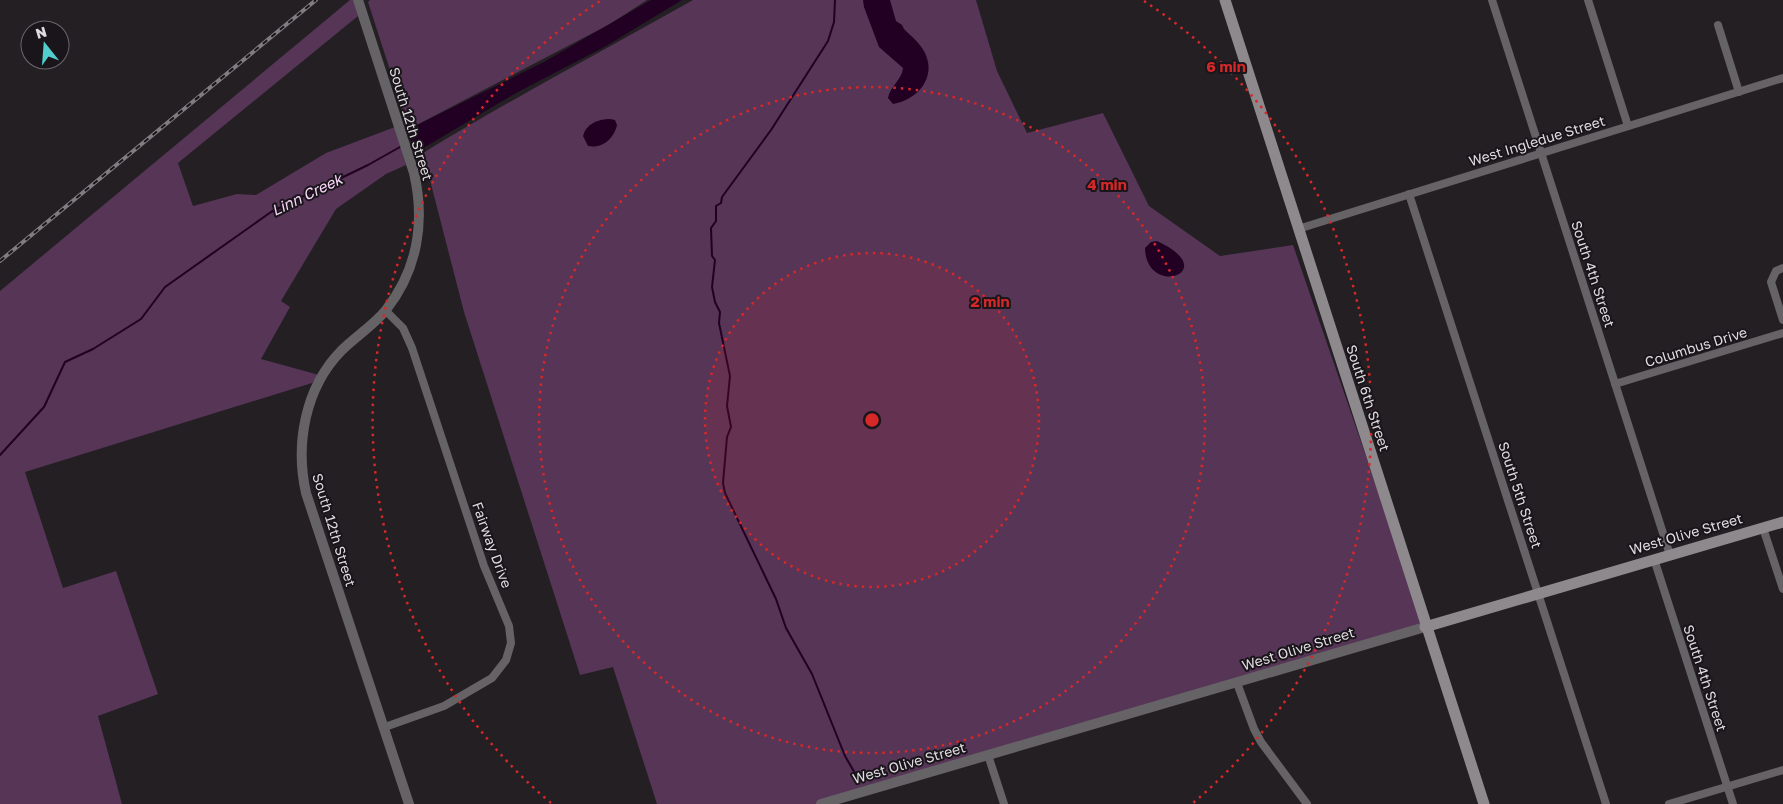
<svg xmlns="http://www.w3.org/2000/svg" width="1783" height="804" font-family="'Golos Text',sans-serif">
<rect width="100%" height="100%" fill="#231f23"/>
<g fill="#563557">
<polygon points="350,0 353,0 358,16 178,163 193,206 237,194 256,195 326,153 395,127 406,165 386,174 336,209 281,301 290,307 261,359 319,375 312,383 25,472 63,588 116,571 158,694 98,716 122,804 0,804 0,291"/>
<polygon points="370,0 647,0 610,24 409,129 368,2"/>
<path d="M 693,0 L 976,0 L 997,71 L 1027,133 L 1103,113 L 1149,206 L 1220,256 L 1293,245 L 1425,627 L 821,804 L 657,804 L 613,667 L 580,675 L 464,312 L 423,153 C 511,99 603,51 693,0 Z"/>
</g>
<g fill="#210024">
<polygon points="651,0 682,0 606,46 516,93 415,153 407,130 544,62"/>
<path d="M 863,0 L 890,0 L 896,21 L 902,25 L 904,29 C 911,36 921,44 925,53 C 937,78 917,100 893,104 L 888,98 C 890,86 902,80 903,68 L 879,47 L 864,7 Z"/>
<path d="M 610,119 L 615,120 L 617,125 C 614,138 603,149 588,146 L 583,136 C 586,124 598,119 610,119 Z"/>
<path d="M 1157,241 C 1224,272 1146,299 1145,248 L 1151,242 Z"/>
</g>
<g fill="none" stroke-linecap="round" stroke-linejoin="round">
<g stroke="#210024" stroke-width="2">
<polyline points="835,0 834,22 828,41 771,130 722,197 721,203 716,206 716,221 711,228 712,256 715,260 712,287 715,302 720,312 719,323 730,376 727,406 731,427 727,437 723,483 725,493 776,599 786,628 812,674 845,756 856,775"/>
<polyline points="0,455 44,407 65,362 93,349 141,319 165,287 271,212 368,165 400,147"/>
</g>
<g stroke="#666366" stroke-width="8">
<polyline points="1492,0 1670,555"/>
<polyline points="1588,0 1628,126"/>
<polyline points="1718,25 1739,92"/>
<polyline points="1409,194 1606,804"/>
<polyline points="1298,229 1783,78"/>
<polyline points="1783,268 1776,271 1771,282 1783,320"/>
<polyline points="1615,384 1783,333"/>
<polyline points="1763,528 1783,589"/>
<polyline points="1654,559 1733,804"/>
<polyline points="1237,683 1254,729 1261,742 1307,804"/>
<polyline points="385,727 444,706 492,678 506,660 511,643 509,626 484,566 412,348 403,328 386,311"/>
<polyline points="988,755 1004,804"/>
<polyline points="1669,804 1783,770"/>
</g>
<g stroke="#666366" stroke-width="10">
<path d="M 358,0 L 414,173 C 425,221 418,269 386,310 C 374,325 355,337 341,351 C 305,388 295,444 306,493 L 409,804"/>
<polyline points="821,804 1425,627"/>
</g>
<g stroke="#8d898d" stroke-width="11">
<polyline points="1225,0 1484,804"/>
<polyline points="1425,627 1783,522"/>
</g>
<defs>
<polyline id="rail" points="0,261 316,0"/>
</defs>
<use href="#rail" stroke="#807d80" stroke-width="4"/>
<use href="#rail" stroke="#1a151a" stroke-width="2" stroke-dasharray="5.5" stroke-linecap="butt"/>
</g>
<circle cx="872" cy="420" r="167" fill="#d62828" fill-opacity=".12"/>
<g fill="none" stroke="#d62828" stroke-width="2.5" stroke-dasharray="2.5 5">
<circle cx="872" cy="420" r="167"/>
<circle cx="872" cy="420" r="333"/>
<path d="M551 803A500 500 0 0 1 600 1M1144 1A500 500 0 0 1 1193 803"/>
</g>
<g text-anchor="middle" stroke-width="4" stroke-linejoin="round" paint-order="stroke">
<g font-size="14" fill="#dfdcdf" stroke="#1a151a">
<text transform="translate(411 124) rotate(73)" y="5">South 12th Street</text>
<text transform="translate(1537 141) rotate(-17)" y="5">West Ingledue Street</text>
<text transform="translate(1593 274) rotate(72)" y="5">South 4th Street</text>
<text transform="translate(1696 347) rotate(-17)" y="5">Columbus Drive</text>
<text transform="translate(1368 398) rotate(72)" y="5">South 6th Street</text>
<text transform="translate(1520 495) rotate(72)" y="5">South 5th Street</text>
<text transform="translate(334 530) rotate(73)" y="5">South 12th Street</text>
<text transform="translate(1686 534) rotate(-16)" y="5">West Olive Street</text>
<text transform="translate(492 545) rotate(70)" y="5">Fairway Drive</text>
<text transform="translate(1298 649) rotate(-17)" y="5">West Olive Street</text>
<text transform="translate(1705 678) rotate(72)" y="5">South 4th Street</text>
<text transform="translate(909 763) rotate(-16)" y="5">West Olive Street</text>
</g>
<g font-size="15" font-style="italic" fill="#f8d6f8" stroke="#1a151a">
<text transform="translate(307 195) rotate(-26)" y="5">Linn Creek</text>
</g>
</g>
<circle cx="872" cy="420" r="8" fill="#d62828" stroke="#1a151a" stroke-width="2.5"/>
<g font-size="15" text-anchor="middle" font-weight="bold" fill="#d62828" stroke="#1a151a" stroke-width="4" stroke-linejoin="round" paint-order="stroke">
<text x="1226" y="72">6 min</text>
<text x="1107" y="190">4 min</text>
<text x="990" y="307">2 min</text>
</g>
<g transform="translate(45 45) rotate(343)"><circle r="24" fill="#1a151a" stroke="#696569"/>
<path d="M0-4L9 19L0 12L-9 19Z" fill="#52cdce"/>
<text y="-8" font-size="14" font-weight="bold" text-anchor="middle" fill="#dfdcdf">N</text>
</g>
</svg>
